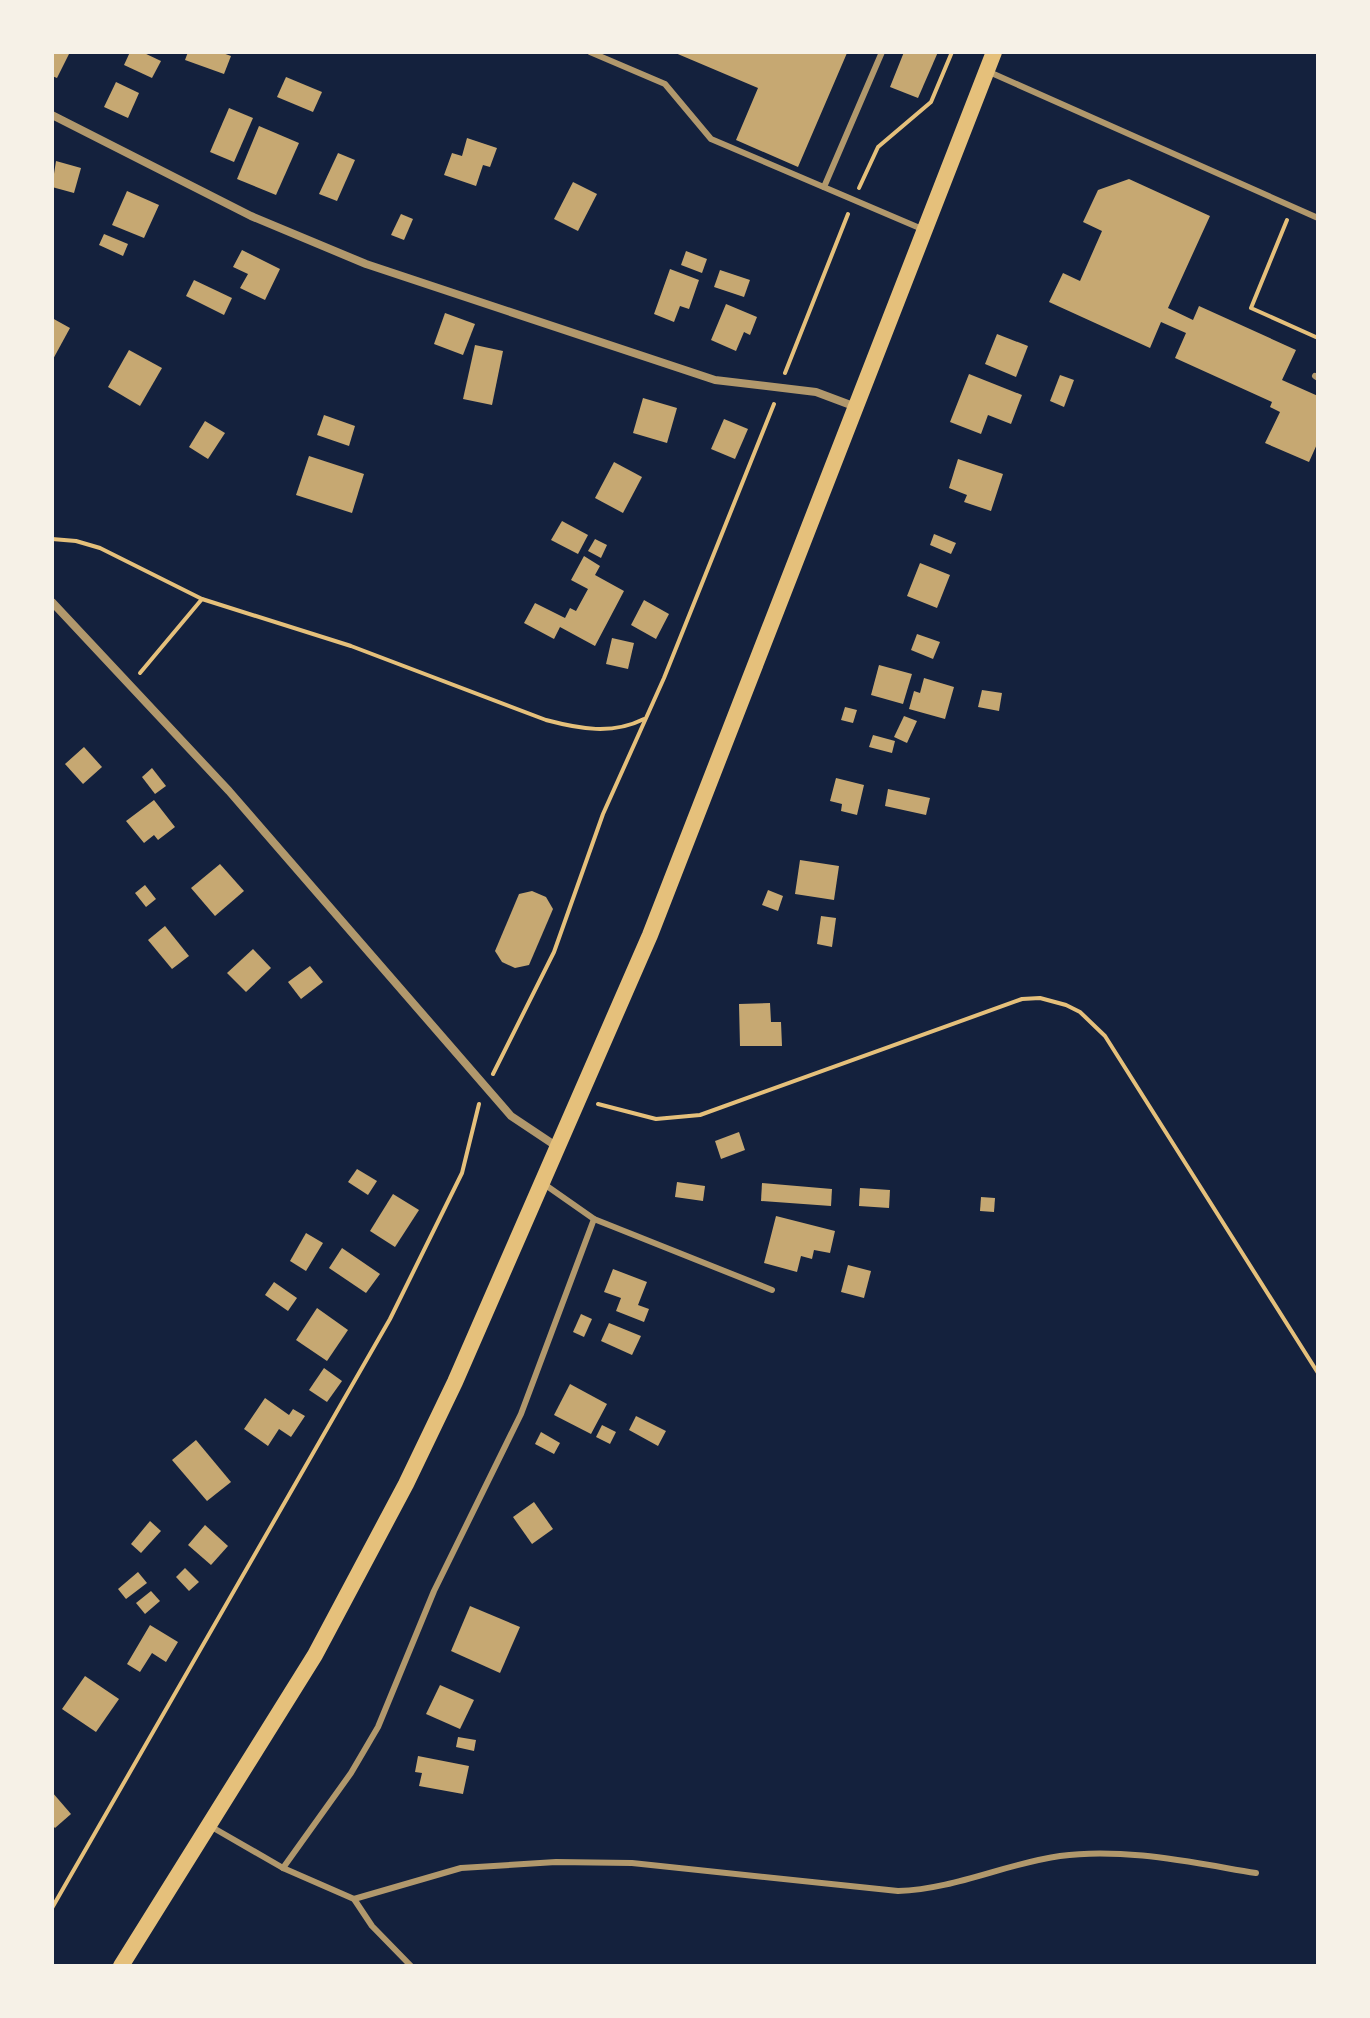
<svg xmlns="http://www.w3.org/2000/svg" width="1370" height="2018" font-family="'Work Sans',sans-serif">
<rect width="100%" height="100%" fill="#14213d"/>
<g fill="#c6a872">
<polygon points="52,52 70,52 57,78 52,76"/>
<polygon points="130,52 142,52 161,61 152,78 124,65"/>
<polygon points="188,52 220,52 231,56 224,74 185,60"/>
<polygon points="673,52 843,52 847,53 798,167 736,140 758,88"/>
<polygon points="904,52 938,52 918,98 890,87"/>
<polygon points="286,77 322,92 313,112 277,97"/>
<polygon points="116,82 139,93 128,118 104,107"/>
<polygon points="229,108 253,118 234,162 210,152"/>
<polygon points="259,126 299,143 276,195 237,179"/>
<polygon points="467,138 497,148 490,167 483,165 476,186 444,175 452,153 462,156"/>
<polygon points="338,153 355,160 337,201 319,194"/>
<polygon points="56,161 81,168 74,193 52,187"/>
<polygon points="1129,179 1210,216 1168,308 1193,320 1199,306 1296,350 1282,380 1318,396 1318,442 1309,462 1265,443 1280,412 1270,407 1272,402 1175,358 1186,333 1161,322 1150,348 1049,302 1063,273 1080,281 1102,231 1083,222 1098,190"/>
<polygon points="573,182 597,194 578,231 554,219"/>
<polygon points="127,191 159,205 144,238 112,225"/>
<polygon points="401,214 413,219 404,240 391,235"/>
<polygon points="104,234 128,244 123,256 99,245"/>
<polygon points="242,250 280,269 265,300 240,288 248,274 233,267"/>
<polygon points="686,251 707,259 702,273 681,265"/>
<polygon points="670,269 699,280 689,309 680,306 674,322 654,314"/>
<polygon points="720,270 750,280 744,297 714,287"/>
<polygon points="194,280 232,298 224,315 186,296"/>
<polygon points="726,304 757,317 750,335 744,332 736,351 711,340"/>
<polygon points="445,313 475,324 463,355 434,344"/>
<polygon points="52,318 70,328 52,361"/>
<polygon points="997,334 1028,346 1016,377 985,364"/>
<polygon points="475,345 503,351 492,405 463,399"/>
<polygon points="129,350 162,368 140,406 108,387"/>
<polygon points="969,374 1022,395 1011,424 988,415 981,434 950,422"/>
<polygon points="1060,375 1074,380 1064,407 1050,401"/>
<polygon points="643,398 677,408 667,443 633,433"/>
<polygon points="324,415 355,426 349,446 317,435"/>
<polygon points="724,419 748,429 735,459 711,449"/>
<polygon points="205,421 225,433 208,459 189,447"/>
<polygon points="309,456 364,474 352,513 296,495"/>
<polygon points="958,459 1003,474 991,511 964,502 967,495 949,488"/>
<polygon points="614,462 642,477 623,513 595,498"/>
<polygon points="562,521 588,535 578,554 551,540"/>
<polygon points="934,534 956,543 951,554 930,545"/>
<polygon points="595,539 607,545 601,558 588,551"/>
<polygon points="584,556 600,566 595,575 624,591 595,646 560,627 554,639 524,623 535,603 565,618 570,608 576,611 588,589 571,580"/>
<polygon points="920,563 950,575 937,608 907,596"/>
<polygon points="644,600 669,614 656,639 631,625"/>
<polygon points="917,634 940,642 933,659 911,650"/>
<polygon points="612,638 634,643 628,669 606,664"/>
<polygon points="879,665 912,674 903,704 871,695"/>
<polygon points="924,678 954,687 945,719 909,709 914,691 920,693"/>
<polygon points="982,690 1002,693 999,711 978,707"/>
<polygon points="845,707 857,710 853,723 841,720"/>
<polygon points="904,716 917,721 907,743 894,737"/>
<polygon points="873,735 895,741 892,753 869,747"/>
<polygon points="84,747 102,767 83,784 65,764"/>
<polygon points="152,768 166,786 155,794 142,777"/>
<polygon points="836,778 864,785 857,815 841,811 842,804 830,801"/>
<polygon points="888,789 930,798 926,815 885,806"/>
<polygon points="154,800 175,827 158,840 154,835 144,843 126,821"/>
<polygon points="800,860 839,866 834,900 795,894"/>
<polygon points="220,864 244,891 215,916 191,888"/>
<polygon points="145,885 156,899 146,907 135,893"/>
<polygon points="768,890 783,896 778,911 762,905"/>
<polygon points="532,891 546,897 553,909 529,965 515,968 502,962 495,951 519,894"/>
<polygon points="821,916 836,918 832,947 817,944"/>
<polygon points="165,926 189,956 172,969 148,940"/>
<polygon points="253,949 271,968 246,992 227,973"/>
<polygon points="310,966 323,982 301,999 288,982"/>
<polygon points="770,1003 771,1022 781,1022 782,1046 740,1046 739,1004"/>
<polygon points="739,1132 745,1150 721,1159 715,1141"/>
<polygon points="357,1169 377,1181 368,1195 348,1182"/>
<polygon points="677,1182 705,1186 703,1201 675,1197"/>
<polygon points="762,1183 832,1189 831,1206 761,1201"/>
<polygon points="860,1188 890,1190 889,1208 859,1206"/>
<polygon points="393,1194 419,1210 395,1247 370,1231"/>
<polygon points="981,1197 995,1198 994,1212 980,1211"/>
<polygon points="776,1216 835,1231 830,1253 814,1250 812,1259 801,1256 797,1272 764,1263"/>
<polygon points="306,1233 323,1243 306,1271 290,1261"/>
<polygon points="342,1248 380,1274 366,1293 329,1268"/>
<polygon points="848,1265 871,1271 864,1298 841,1292"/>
<polygon points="613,1269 647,1282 638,1305 649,1309 644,1322 616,1311 621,1298 604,1292"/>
<polygon points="274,1282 297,1298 288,1311 265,1295"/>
<polygon points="317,1308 348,1330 327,1361 296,1340"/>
<polygon points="581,1314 592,1319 584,1337 573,1332"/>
<polygon points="609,1323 641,1336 632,1355 601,1341"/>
<polygon points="324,1368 342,1381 327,1402 309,1390"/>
<polygon points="570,1384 607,1404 591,1434 554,1415"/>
<polygon points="265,1398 289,1415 293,1409 305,1416 291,1437 279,1429 268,1446 244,1429"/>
<polygon points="636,1416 666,1431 658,1446 629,1430"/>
<polygon points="602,1425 616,1432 610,1444 596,1437"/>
<polygon points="541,1432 560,1443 554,1454 535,1444"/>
<polygon points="196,1440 231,1482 207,1501 172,1460"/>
<polygon points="534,1502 553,1529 532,1544 513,1517"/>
<polygon points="150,1521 161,1531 141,1553 131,1544"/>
<polygon points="205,1525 228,1546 211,1565 188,1545"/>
<polygon points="185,1568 199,1582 189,1591 176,1577"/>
<polygon points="138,1572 147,1583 126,1599 118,1589"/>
<polygon points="151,1591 160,1601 145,1614 136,1603"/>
<polygon points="470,1606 520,1627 500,1673 451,1651"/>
<polygon points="150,1625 178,1642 166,1662 152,1653 140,1672 127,1664"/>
<polygon points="85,1676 119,1699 96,1732 62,1709"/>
<polygon points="440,1685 474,1700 460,1729 426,1714"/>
<polygon points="458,1737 476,1740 474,1751 456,1747"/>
<polygon points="418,1756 469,1766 463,1794 419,1786 422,1773 415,1772"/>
<polygon points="52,1792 71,1814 55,1828 52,1825"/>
</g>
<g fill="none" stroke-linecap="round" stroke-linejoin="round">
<g stroke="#e5c07b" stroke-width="4">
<polyline points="859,188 878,147 931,102 952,52"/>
<polyline points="1287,220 1251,308 1318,338"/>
<polyline points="785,373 848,214"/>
<path d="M 52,539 L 76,541 L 100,548 L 202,599 L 351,646 L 546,720 C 580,729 612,735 644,719"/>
<polyline points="140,673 202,599"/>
<polyline points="493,1074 554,952 603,814 664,678 774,404"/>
<polyline points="598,1104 656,1119 700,1115 1022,999 1040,998 1066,1005 1080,1012 1105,1036 1318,1373"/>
<polyline points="52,1908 390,1319 462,1173 479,1104"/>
</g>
<g stroke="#b1986c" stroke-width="6">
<polyline points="590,52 665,84 711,139 922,229"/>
<polyline points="987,71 1318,218"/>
<polyline points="824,187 882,52"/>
<polyline points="1315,376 1318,378"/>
<polyline points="544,1184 594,1219 772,1290"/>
<polyline points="210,1826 283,1868 354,1899 372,1926 411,1966"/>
<polyline points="283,1868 351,1773 378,1727 434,1591 521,1414 594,1219"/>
<path d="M 354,1899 L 461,1868 L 556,1862 L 632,1863 L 898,1891 C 955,1889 1004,1864 1060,1856 C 1123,1847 1194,1863 1256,1873"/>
</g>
<g stroke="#b1986c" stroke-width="8">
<polyline points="52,115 251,216 366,264 715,380 816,392 856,407"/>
<polyline points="52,602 229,791 511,1116 559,1148"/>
</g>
<polyline stroke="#e5c07b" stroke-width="16" points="121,1966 315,1655 406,1484 455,1382 650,935 994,52"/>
</g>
<rect width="1370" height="2018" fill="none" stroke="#f6f1e7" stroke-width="108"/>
</svg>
